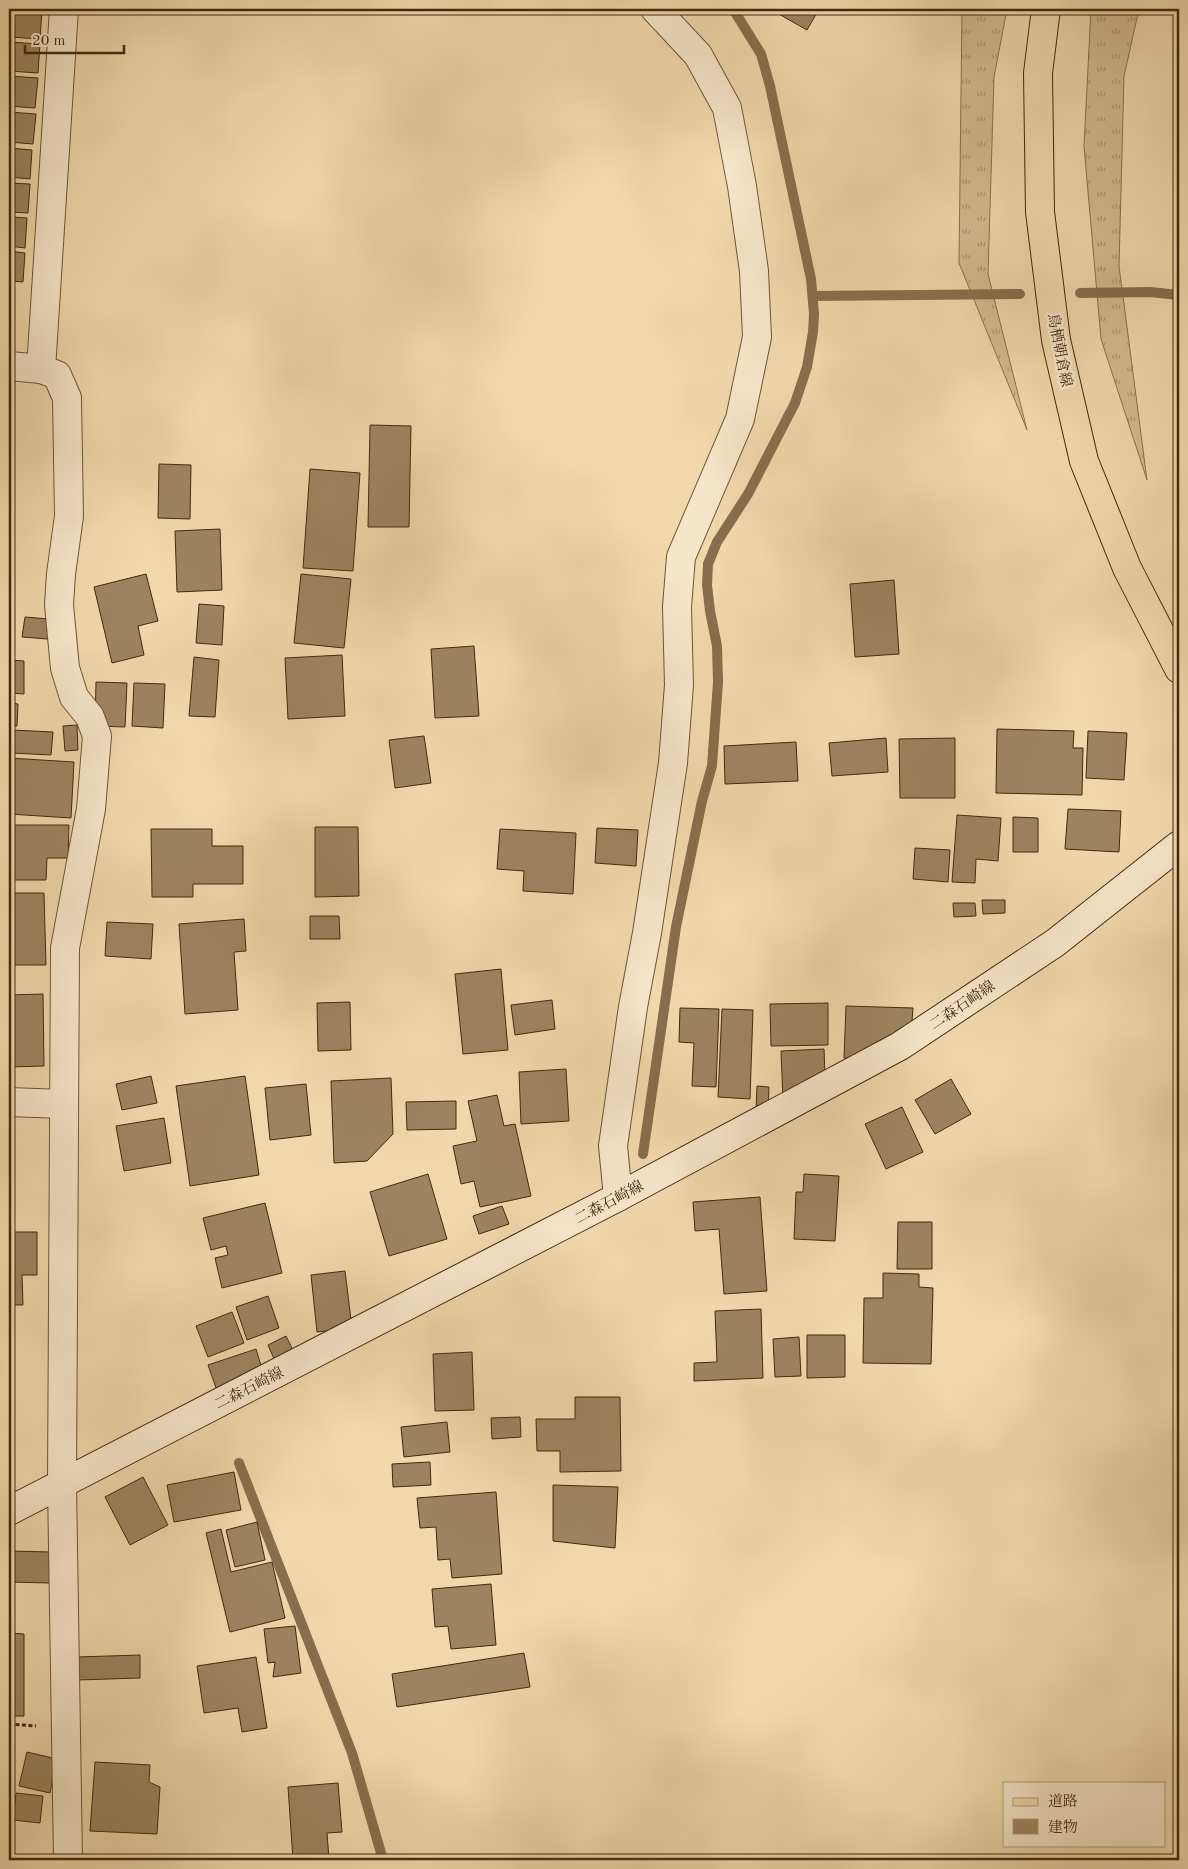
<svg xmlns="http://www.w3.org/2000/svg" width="1188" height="1869" font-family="'Old Standard TT','Noto Serif JP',serif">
<defs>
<pattern id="grass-tufts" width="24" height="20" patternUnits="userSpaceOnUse" patternTransform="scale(1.25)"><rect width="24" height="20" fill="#d3ba91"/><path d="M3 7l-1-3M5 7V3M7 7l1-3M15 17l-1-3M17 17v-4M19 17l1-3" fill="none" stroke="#ad9775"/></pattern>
</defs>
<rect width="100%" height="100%" fill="#f1d8ac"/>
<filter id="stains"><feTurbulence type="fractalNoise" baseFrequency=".004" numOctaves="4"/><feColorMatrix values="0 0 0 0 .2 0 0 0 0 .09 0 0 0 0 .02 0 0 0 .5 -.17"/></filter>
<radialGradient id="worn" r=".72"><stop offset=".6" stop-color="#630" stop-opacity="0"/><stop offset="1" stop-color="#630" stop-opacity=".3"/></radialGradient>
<g fill="url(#grass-tufts)" stroke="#8a7250">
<polygon points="962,9 1007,9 994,77 988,274 1027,430 959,263"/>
<polygon points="1091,9 1139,9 1124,76 1119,266 1147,480 1101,339 1084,146"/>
</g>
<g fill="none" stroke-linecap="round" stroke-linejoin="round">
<g stroke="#876f4d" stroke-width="10">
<polyline points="1080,293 1150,292 1179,295"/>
<polyline points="813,296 1020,294"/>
<polyline points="643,1154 676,927 702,801 712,766 718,682 717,646 710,611 707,585 708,564 717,542 748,494 795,403 807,367 813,332 814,314 811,279 770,86 761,54 733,9"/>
<polyline points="239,1463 352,1753 383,1860"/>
</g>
</g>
<g fill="#9d8461" stroke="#412a0f">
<polygon points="9,9 42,10 40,39 9,37"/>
<polygon points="770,9 819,9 807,30"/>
<polygon points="9,42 40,44 38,73 9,71"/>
<polygon points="9,76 38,78 35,108 9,106"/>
<polygon points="9,112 36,114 33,144 9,142"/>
<polygon points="9,148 32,150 30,179 9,177"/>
<polygon points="9,183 30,184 28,213 9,212"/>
<polygon points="9,217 27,218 25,248 9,246"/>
<polygon points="9,251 25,253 23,282 9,281"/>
<polygon points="370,425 411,426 409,527 368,527"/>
<polygon points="159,464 191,465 190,519 158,518"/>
<polygon points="310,469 360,473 353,571 303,568"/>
<polygon points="220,529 222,590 177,592 175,531"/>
<polygon points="146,574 158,621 138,626 144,655 112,663 94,587"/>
<polygon points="301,574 351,579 344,648 294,643"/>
<polygon points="894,580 899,654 855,657 850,584"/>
<polygon points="199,604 224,606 222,645 196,643"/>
<polygon points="25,617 49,619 48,639 22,637"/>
<polygon points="474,646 479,716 435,718 431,649"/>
<polygon points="342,655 345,716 288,719 285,658"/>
<polygon points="194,657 219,660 215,717 189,716"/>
<polygon points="9,660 24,661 24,694 9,693"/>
<polygon points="96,682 127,683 125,727 95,726"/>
<polygon points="134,683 165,684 163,728 132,726"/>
<polygon points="9,703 18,704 17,726 9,726"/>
<polygon points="77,725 78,750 65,751 63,726"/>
<polygon points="997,729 1074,731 1073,748 1083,748 1082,795 996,793"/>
<polygon points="12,730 53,732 51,755 11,753"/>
<polygon points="1088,731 1127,733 1124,780 1086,778"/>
<polygon points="424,736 431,783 395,788 389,740"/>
<polygon points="886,738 888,772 832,776 829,743"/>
<polygon points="955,738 955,798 900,798 899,739"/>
<polygon points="796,742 798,781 725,784 724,746"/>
<polygon points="9,758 74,762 71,818 9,814"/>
<polygon points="1068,809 1121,811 1119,852 1065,849"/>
<polygon points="957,815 1001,818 998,861 976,859 975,883 952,882"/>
<polygon points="1013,817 1038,818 1038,852 1013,852"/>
<polygon points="9,825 69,825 68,858 47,858 46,880 9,880"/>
<polygon points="315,827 358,827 359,896 315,897"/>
<polygon points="597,828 638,830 636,866 595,863"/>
<polygon points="151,829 212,829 212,846 243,846 243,884 193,884 193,897 152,897"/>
<polygon points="500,829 576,833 573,894 523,891 524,871 497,869"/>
<polygon points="915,848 950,850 948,882 913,879"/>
<polygon points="9,893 44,893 46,965 9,965"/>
<polygon points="982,900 1005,900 1005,913 983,914"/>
<polygon points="953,903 975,903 976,916 954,917"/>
<polygon points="310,916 339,916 340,939 310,939"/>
<polygon points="244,919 246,951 234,952 238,1010 185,1014 179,924"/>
<polygon points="107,922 153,924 151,959 105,956"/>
<polygon points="501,969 508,1050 463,1054 455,974"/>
<polygon points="43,994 44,1066 9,1067 9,995"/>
<polygon points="552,1000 555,1029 515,1035 511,1005"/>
<polygon points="350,1002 351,1050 318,1051 317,1003"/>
<polygon points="828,1003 828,1045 771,1046 770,1004"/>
<polygon points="846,1006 913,1008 912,1021 857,1058 844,1058"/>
<polygon points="680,1008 719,1009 716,1087 692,1086 694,1043 679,1042"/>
<polygon points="722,1009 753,1010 750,1099 718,1097"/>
<polygon points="824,1049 825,1076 783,1100 781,1051"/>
<polygon points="566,1069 569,1121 521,1124 519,1072"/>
<polygon points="151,1076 157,1103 122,1110 116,1084"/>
<polygon points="245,1076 259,1175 190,1186 176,1086"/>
<polygon points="391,1078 393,1134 367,1161 334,1163 331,1081"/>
<polygon points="951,1079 971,1114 935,1134 915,1100"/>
<polygon points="306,1084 311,1135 270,1140 265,1088"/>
<polygon points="757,1086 769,1087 768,1113 756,1112"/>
<polygon points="497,1095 504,1126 515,1124 531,1196 480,1207 474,1181 461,1184 453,1146 477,1141 468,1101"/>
<polygon points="456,1101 456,1129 407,1130 406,1102"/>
<polygon points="902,1107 923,1152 886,1169 865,1124"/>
<polygon points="164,1118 171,1163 124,1171 116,1126"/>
<polygon points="428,1174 447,1239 389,1256 370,1192"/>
<polygon points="804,1174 839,1176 835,1241 794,1239 796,1192 803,1192"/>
<polygon points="760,1197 767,1291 724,1294 719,1229 695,1231 693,1202"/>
<polygon points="265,1203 282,1273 222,1288 215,1258 228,1255 226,1246 211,1250 203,1218"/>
<polygon points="502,1206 509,1224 479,1234 473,1216"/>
<polygon points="898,1222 932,1222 932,1269 897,1269"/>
<polygon points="9,1232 37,1232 37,1275 22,1275 23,1305 9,1305"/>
<polygon points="345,1271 352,1328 317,1332 311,1275"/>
<polygon points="883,1273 919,1274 919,1287 933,1288 931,1364 863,1363 864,1298 883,1298"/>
<polygon points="268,1296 279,1328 247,1340 236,1307"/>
<polygon points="761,1309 763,1378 694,1381 694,1363 717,1362 715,1311"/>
<polygon points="232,1312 244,1343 208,1357 196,1326"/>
<polygon points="807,1335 845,1335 845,1377 807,1378"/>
<polygon points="286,1336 294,1352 275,1361 268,1345"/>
<polygon points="799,1337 801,1376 775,1377 773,1339"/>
<polygon points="256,1349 263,1372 216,1388 208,1365"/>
<polygon points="472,1352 474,1410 435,1411 433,1354"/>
<polygon points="575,1397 620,1397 621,1471 560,1472 560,1451 537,1451 536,1419 575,1419"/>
<polygon points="520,1417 521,1437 492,1439 491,1418"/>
<polygon points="447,1422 450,1452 404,1457 401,1427"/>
<polygon points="430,1462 431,1485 393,1487 392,1464"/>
<polygon points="234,1472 241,1510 174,1522 167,1485"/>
<polygon points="143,1477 168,1525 130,1545 105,1497"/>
<polygon points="553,1485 618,1487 615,1548 553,1541"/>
<polygon points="496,1492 502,1574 452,1578 450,1559 438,1560 436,1527 420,1528 417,1498"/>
<polygon points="257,1522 265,1560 235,1567 226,1530"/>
<polygon points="221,1529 231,1572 272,1562 285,1618 230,1632 206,1533"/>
<polygon points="9,1551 51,1552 50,1583 9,1582"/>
<polygon points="491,1584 496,1645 451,1649 448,1626 435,1627 432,1589"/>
<polygon points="295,1626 301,1673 273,1677 275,1662 268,1663 264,1629"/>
<polygon points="9,1633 24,1634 24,1716 9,1716"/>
<polygon points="524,1653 530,1687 397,1707 392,1674"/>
<polygon points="140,1655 140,1678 78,1680 77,1657"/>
<polygon points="256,1657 267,1728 242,1732 238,1708 204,1713 197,1666"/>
<polygon points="27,1752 57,1759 50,1793 19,1786"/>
<polygon points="95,1762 150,1765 149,1782 160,1787 157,1834 90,1831"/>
<polygon points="338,1783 342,1832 327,1833 329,1859 293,1860 288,1787"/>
<polygon points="16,1793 43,1796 40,1823 13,1820"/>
</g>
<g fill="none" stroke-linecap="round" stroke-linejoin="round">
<defs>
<g id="street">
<polyline points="9,366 41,369 57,375 67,398 69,516 61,574 59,605 65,668 74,697 90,717 97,736 91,809 65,948 62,1484 68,1860"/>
<polyline points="41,369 64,9"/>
<polyline points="9,1102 63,1104"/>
<polyline points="618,1197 613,1146 633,1007 647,933 673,763 679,685 677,607 681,557 740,419 757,337 754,271 742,186 727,108 698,55 655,9"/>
</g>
<polyline id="secondary" points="9,1511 618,1197 900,1046 1055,943 1179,845"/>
<polyline id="primary" points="1046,9 1038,73 1040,212 1056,340 1084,461 1127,568 1179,669"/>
</defs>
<use href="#street" stroke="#6d5636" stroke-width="30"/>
<use href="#secondary" stroke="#412a0f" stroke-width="30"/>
<use href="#primary" stroke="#412a0f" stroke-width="30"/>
<polyline stroke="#412a0f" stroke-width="3" stroke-dasharray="4 2.5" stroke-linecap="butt" points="9,1724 36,1726"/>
<use href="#street" stroke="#f6e6c9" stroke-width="28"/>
<use href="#secondary" stroke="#f6e6c9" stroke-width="28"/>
<use href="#primary" stroke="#f1d8ac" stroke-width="28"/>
</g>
<g text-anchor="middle" stroke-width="5" stroke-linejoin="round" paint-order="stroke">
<g font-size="15" fill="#412a0f" stroke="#f6e6c9">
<text transform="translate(1060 350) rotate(79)" y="5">鳥栖朝倉線</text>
<text transform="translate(962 1005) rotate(-34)" y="5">二森石崎線</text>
<text transform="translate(609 1202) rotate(-28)" y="5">二森石崎線</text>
<text transform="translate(249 1388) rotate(-27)" y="5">二森石崎線</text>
</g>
</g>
<rect width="1188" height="1869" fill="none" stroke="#f1d8ac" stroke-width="30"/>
<rect x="10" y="10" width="1168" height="1849" fill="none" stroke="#412a0f" stroke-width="2.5"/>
<rect x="15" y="15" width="1158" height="1839" fill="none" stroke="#412a0f"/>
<rect x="1003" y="1782" width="162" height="65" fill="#f6e6c9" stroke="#ae9b7f"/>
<rect x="1013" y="1798" width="25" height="8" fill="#f1d8ac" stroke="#ae9b7f"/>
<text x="1048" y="1806" font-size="15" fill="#412a0f">道路</text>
<rect x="1013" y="1819" width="25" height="15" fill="#9d8461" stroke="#ae9b7f"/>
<text x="1048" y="1832" font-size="15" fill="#412a0f">建物</text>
<path d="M25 45v8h99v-8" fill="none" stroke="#412a0f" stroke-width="2.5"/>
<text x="32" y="45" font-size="15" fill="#412a0f" stroke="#f6e6c9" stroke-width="4" paint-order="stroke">20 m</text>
<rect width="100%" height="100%" filter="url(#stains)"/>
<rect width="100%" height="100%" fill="url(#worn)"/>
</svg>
